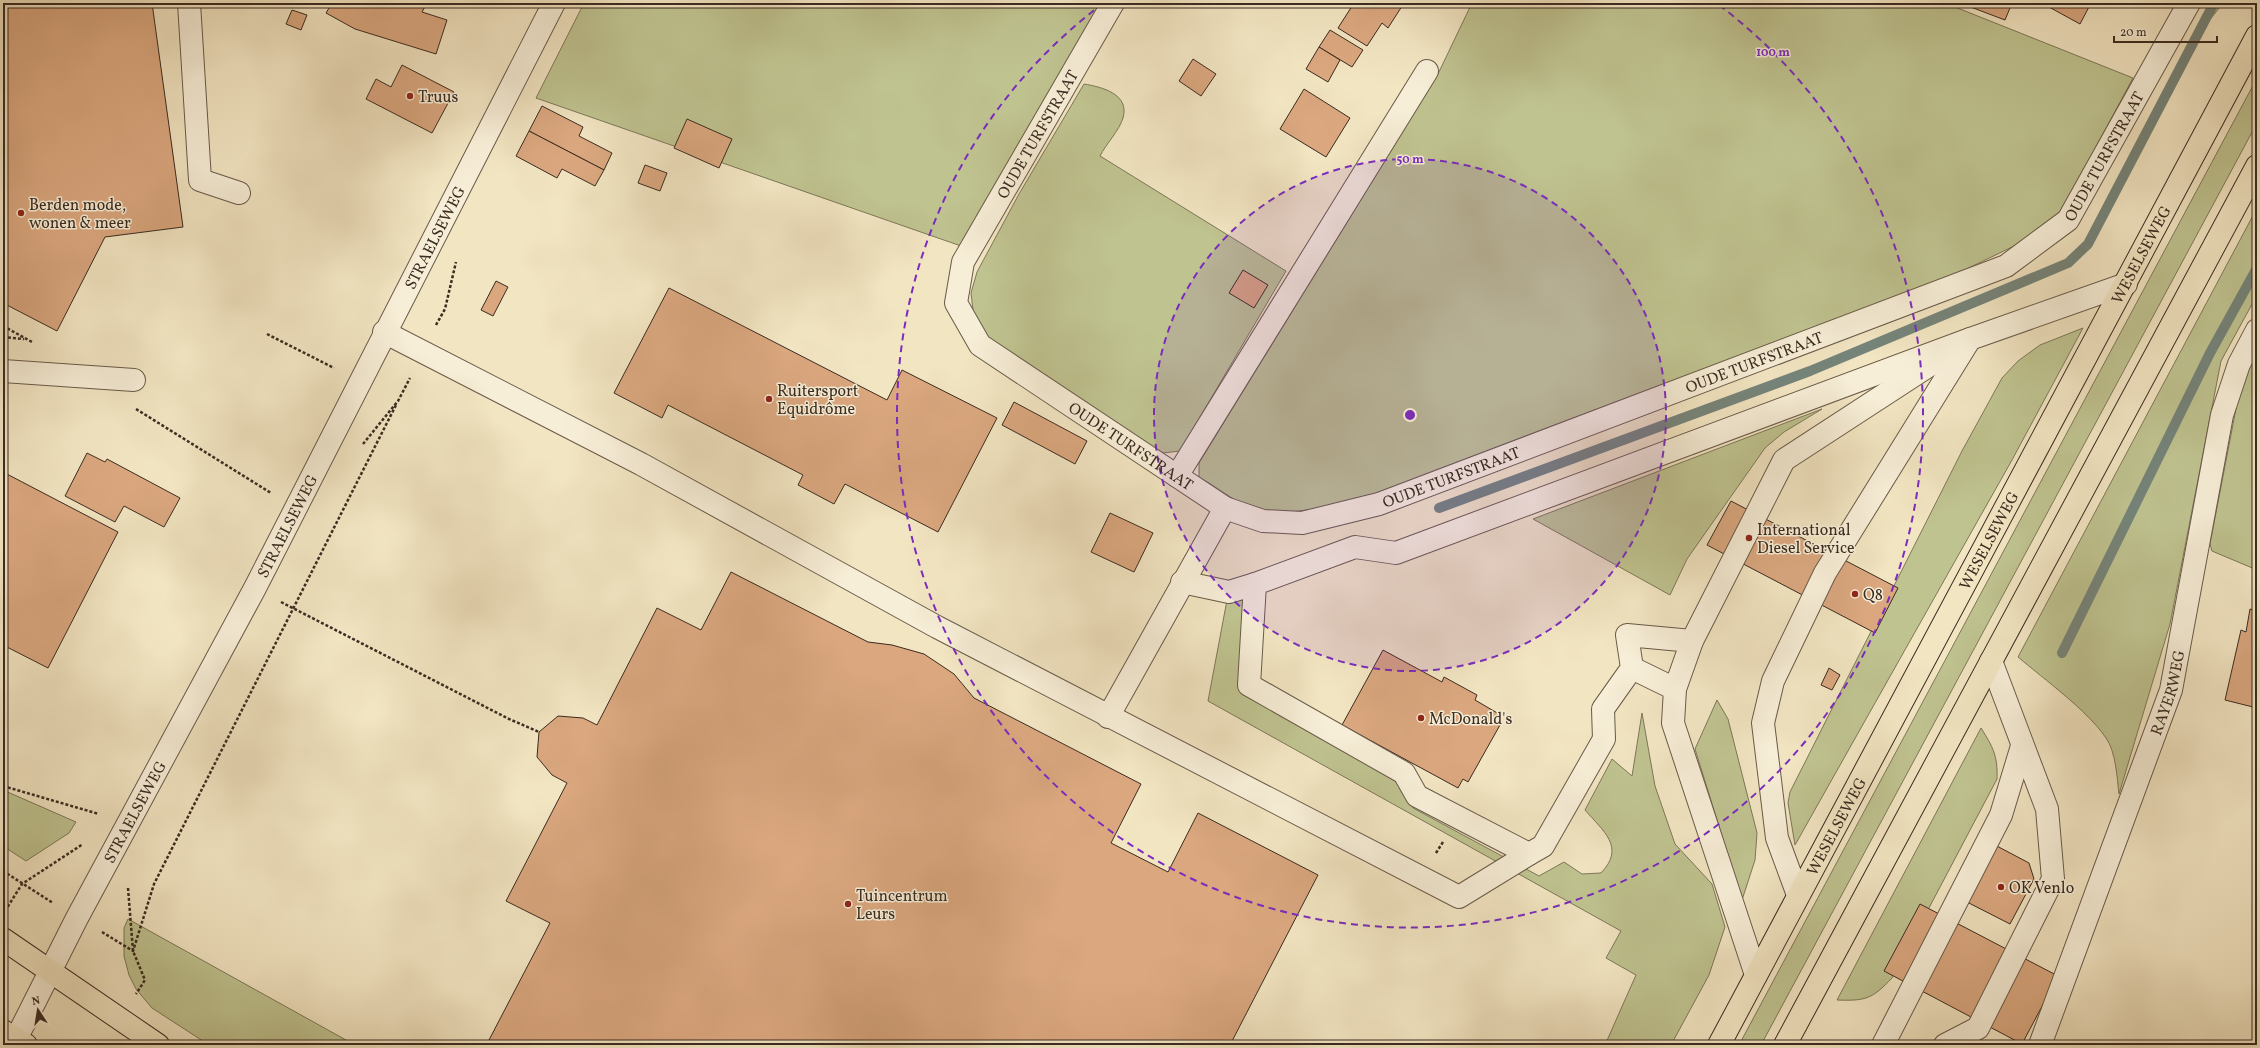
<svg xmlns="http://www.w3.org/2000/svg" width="2260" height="1048" font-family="Vollkorn,serif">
<rect width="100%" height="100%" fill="#f2e5c2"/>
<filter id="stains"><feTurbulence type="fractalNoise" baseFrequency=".005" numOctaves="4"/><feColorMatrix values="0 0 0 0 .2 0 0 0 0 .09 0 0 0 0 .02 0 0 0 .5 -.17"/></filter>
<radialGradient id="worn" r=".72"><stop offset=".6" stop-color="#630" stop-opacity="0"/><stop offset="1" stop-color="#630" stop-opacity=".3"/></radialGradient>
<g fill="#bfc390" stroke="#7d7758">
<polygon points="584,3 1103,3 961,246 536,98"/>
<path d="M 1472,3 L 1945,3 L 2133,78 L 2057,220 L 2041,233 L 1952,276 L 1361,499 C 1329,506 1278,520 1246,506 C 1230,498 1215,486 1199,477 L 1199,463 L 1438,74 Z"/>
<polygon points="2211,3 2223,3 2186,50"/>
<polygon points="2257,78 2257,123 1761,1045 1739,1045"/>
<path d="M 1084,84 C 1102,87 1130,94 1123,118 C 1119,131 1106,144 1100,156 L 1286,271 L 1180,451 L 1163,453 L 1044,383 L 983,334 L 974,319 L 971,293 L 977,272 L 1019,194 Z"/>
<path d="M 2257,208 L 2257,295 L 2221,361 L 2170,624 L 2119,794 C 2117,778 2116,752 2106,738 C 2087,710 2045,680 2018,657 Z"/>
<polygon points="2083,328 2012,460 1795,845 1788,803 1790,792 1962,451 2002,378 2018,361 2040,345"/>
<polygon points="2249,365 2257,365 2257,570 2212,551 2210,544 2239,393"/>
<polygon points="1822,409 1784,432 1765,448 1687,559 1670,595 1533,519"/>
<path d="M 1243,596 L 1239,691 L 1409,786 L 1413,808 L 1539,876 L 1564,862 L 1582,874 L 1601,873 C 1626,847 1603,831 1585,810 L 1612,759 L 1632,776 L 1642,713 L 1655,786 L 1675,844 L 1712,884 L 1725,927 L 1709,975 L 1671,1045 L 1605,1045 L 1636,975 L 1606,958 L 1621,931 L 1208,701 L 1227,600 Z"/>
<polygon points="1717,700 1728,719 1757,833 1755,860 1742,900 1695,749"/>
<path d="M 1981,728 C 1993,747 1998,756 1997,779 L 1892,978 C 1872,999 1866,1001 1837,1000 Z"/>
<polygon points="3,790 76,822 69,833 26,861 3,846"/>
<polygon points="128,919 355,1045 209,1045 152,1008 136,989 129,975 124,956 124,928"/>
</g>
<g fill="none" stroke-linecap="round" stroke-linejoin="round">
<g stroke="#75847a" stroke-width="10">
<polyline points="1439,508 1810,371 2068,263 2088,244 2214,3"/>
<polyline points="2062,653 2210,353 2257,268"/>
</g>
</g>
<g fill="#daa77f" stroke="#3b2b21">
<polygon points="3,3 152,3 183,227 105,237 57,331 3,303"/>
<polygon points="332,3 427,3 422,12 447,20 436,54 355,29 326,13"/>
<polygon points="1354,3 1404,3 1388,28 1382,23 1367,46 1338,28"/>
<polygon points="1960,3 2012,3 2005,20"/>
<polygon points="2051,3 2091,3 2080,24 2049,7"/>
<polygon points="292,10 307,15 301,30 286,24"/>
<polygon points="1330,30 1363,50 1352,67 1319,47"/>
<polygon points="1319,47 1340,60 1328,82 1306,69"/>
<polygon points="1193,59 1216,74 1201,96 1179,81"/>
<polygon points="402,65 454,92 432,133 366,99 376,79 391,87"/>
<polygon points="1304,89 1350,118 1326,157 1280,129"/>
<polygon points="542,106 583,127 579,136 612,153 604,170 529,131"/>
<polygon points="687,119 732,139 719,168 674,148"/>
<polygon points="529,131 604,170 595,186 562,169 557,178 516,156"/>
<polygon points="645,165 667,173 660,191 638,183"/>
<polygon points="1243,270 1268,285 1254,308 1229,293"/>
<polygon points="496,281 508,287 493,316 481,310"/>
<polygon points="669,288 887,400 902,370 997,418 938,532 845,484 834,504 798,485 803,475 668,405 662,418 614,393"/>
<polygon points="1014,402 1087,441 1075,464 1002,425"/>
<polygon points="87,453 105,462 107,459 180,498 164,527 124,506 115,522 65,496"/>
<polygon points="3,472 118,532 48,668 3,645"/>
<polygon points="1731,501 1898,588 1875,633 1707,545"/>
<polygon points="1110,513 1153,533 1134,572 1091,552"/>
<polygon points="731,572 868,642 892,645 924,654 954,674 974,698 1141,784 1111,843 1168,872 1198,813 1318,875 1230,1045 499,1045 489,1040 550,923 506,901 567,783 552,775 537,757 539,732 558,716 583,718 597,725 657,608 701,630"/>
<polygon points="2250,609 2257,611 2257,708 2225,700 2241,630 2246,632"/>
<polygon points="1383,650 1442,682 1444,677 1477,695 1475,700 1499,714 1494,723 1500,725 1468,782 1463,779 1458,788 1342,725"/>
<polygon points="1829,668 1840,675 1832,690 1821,685"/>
<polygon points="1995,845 2029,863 2034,879 2010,924 1965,901"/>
<polygon points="1920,904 2058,976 2022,1044 1884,971"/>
</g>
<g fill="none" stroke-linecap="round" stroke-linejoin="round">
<defs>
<g id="minor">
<polyline points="189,3 200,180 239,193"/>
<path id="s1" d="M 1113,3 L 963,262 L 956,303 L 980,345 L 1225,508 L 1263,521 L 1302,523 L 1379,504 L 2006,266 L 2068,220 L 2189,3"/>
<polyline points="384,332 641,464 937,627 1459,897 1529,854"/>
<polyline points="3,371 134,380"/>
<polyline points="1177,476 1427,71"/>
<polyline points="1182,582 1229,592 1255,584"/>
<polyline points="1692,641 1627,635 1632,668 1603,709 1604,739 1543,846 1529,854 1417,796 1404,773 1249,685 1255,584 1355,547 1396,553 1970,339"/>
<polyline points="1632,668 1675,689"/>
<polyline points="1108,717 1225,508"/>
<polyline points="1798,895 1777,838 1763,723 1773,681 1825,573 1970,339 2126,284"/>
<polyline points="1756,975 1673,723 1675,689 1692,641 1784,460 1936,361"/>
<path id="s2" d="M 13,1045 L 77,918 L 255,588 L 554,3"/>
<polyline points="1883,1045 2001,815 2022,746"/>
<polyline points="1945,1045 1978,1028 2053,879 2047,809 1991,661"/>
<path id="s3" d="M 2040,1045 L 2171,690 L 2222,415 L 2239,364 L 2257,330"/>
</g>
<g id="major">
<polyline points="3,939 158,1045"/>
<polyline points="3,1031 26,1045"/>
<path id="s4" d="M 1719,1045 L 2257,36"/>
<polyline points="1785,1045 2257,166"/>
</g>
</defs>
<use href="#minor" stroke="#695a49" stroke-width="24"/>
<use href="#major" stroke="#3b2b21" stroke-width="24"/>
<g stroke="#3b2b21" stroke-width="2.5" stroke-dasharray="3 2" stroke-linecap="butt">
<polyline points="436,325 445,309 456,262"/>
<polyline points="3,326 32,342"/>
<polyline points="267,334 334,368"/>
<polyline points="3,337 24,339"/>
<polyline points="136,409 271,493"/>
<polyline points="363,444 398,401 410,378"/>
<polyline points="281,602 509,719 539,732"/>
<polyline points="3,786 99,814"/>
<polyline points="1436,853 1443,842"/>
<polyline points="3,871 53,903"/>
<polyline points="128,888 133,951 145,980 136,994"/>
<polyline points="5,911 22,884 83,844"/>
<polyline points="102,932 133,951 154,884 396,405"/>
</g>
<use href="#minor" stroke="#f7eed7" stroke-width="22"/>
<use href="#major" stroke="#f2e5c2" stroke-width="22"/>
</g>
<circle cx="1410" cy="415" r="256" fill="#7b2cbf" fill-opacity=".12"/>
<g fill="none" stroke="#7b2cbf" stroke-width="2" stroke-dasharray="7 5">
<circle cx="1410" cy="415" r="256"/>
<path d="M1719 5A513 513 0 1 1 1101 5"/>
</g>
<g fill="#8f2418" stroke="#f7eed7" stroke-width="1.5">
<circle cx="410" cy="96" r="4"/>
<circle cx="21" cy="213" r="4"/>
<circle cx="769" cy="399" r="4"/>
<circle cx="1749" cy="538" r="4"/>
<circle cx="1855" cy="594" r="4"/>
<circle cx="1421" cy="718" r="4"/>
<circle cx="2001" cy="887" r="4"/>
<circle cx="848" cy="904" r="4"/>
</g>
<g text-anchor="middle" stroke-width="3" stroke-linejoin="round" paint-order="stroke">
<g font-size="16" fill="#3b2b21" stroke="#f7eed7" text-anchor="start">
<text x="418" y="102">Truus</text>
<text x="29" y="210">Berden mode,<tspan x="29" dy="18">wonen &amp; meer</tspan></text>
<text x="777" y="396">Ruitersport<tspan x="777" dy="18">Equidrôme</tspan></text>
<text x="1757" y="535">International<tspan x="1757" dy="18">Diesel Service</tspan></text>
<text x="1863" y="600">Q8</text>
<text x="1429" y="724">McDonald's</text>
<text x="2009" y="893">OK Venlo</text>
<text x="856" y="901">Tuincentrum<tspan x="856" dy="18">Leurs</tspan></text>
</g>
<g font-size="16" fill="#3b2b21" stroke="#f7eed7">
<text transform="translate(1037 134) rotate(-60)" y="6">OUDE TURFSTRAAT</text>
<text dy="6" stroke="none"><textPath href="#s1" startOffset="1663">OUDE TURFSTRAAT</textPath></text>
<text dy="6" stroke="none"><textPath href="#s2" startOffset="911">STRAELSEWEG</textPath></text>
<text dy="6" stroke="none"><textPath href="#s4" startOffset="896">WESELSEWEG</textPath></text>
<text dy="6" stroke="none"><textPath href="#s1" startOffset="1243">OUDE TURFSTRAAT</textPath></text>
<text dy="6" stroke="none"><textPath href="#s1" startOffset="571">OUDE TURFSTRAAT</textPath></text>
<text dy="6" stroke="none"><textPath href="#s1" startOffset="919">OUDE TURFSTRAAT</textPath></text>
<text dy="6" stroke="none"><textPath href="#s2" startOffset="587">STRAELSEWEG</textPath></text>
<text dy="6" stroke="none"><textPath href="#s4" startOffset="572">WESELSEWEG</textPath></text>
<text dy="6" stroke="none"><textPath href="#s3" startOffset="375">RAYERWEG</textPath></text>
<text dy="6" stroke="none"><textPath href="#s2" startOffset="263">STRAELSEWEG</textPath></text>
<text dy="6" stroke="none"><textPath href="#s4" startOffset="248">WESELSEWEG</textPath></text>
</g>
</g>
<circle cx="1410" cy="415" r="6" fill="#7b2cbf" stroke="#f7eed7" stroke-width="2"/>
<g font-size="12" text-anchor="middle" font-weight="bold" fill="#7b2cbf" stroke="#f7eed7" stroke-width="3" stroke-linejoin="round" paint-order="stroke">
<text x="1773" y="56">100 m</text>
<text x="1410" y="163">50 m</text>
</g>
<rect width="2260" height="1048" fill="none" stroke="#f2e5c2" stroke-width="16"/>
<rect x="4" y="4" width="2252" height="1040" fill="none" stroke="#3b2b21" stroke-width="2"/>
<rect x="8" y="8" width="2244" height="1032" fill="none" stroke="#3b2b21"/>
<g transform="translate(38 1010) rotate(348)" stroke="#f7eed7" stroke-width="3" paint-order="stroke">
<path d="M0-3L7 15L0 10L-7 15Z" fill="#3b2b21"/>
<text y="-6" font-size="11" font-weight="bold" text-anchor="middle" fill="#3b2b21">N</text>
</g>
<path d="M2114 36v6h103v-6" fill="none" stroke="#3b2b21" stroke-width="2"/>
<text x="2120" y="36" font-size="12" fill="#3b2b21" stroke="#f7eed7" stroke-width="3" paint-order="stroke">20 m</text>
<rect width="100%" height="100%" filter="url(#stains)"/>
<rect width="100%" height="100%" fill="url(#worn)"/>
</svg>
